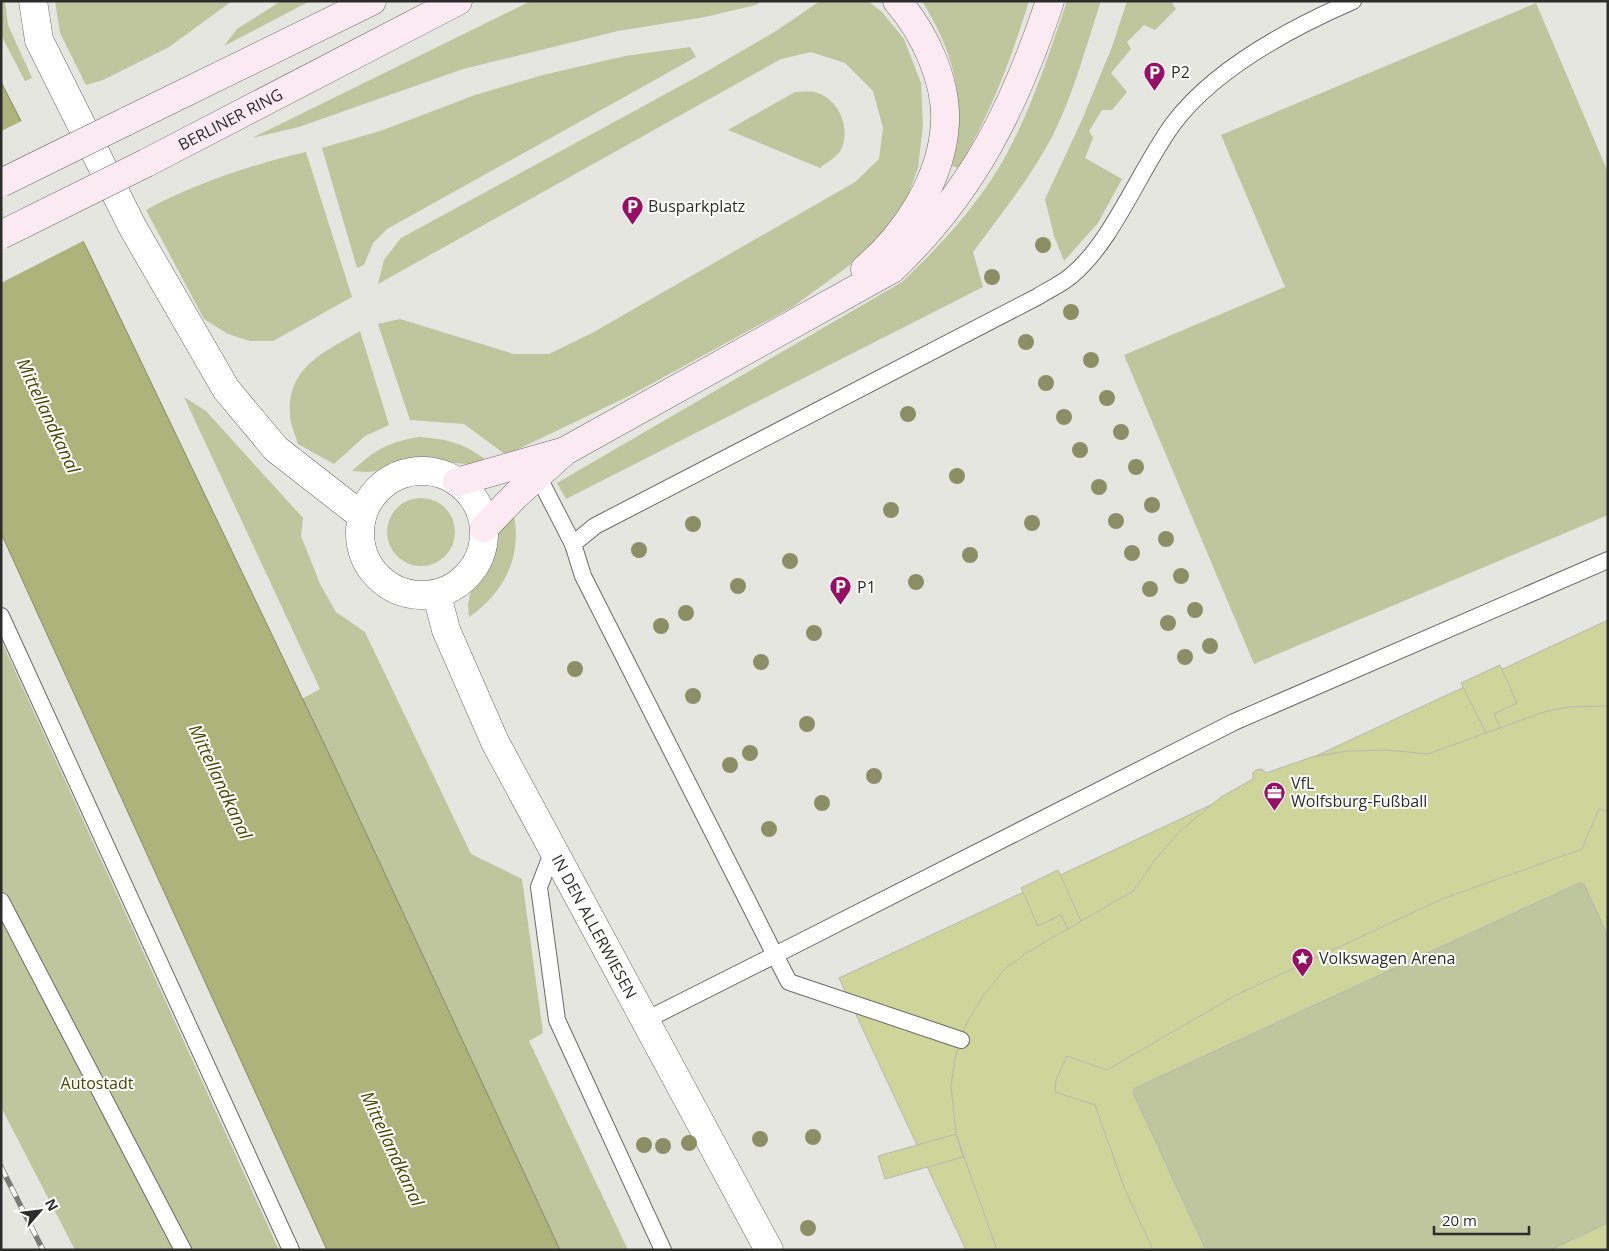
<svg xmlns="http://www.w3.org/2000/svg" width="1609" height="1251" font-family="'Open Sans',sans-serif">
<rect width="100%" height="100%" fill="#e5e6e0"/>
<g fill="#bfc59d">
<polygon points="1,1 5,1 8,25 32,78 25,81 1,35"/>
<polygon points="55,1 232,1 169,47 103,80 86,85 60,33"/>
<polygon points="281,1 310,1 224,46 237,29"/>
<polygon points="531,1 762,1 756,5 705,17 618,31 463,69 299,127 252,138"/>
<polygon points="820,1 868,1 882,12 904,39 921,83 923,125 918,168 900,217 869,251 794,306 629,396 506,455 464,424 410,420 378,324 400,319 514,354 549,354 592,333 855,182 879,159 883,128 873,91 845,63 811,52 781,59 378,284 384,260 401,238 704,73 776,31"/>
<path d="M 922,1 L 1029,1 C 1010,62 991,113 958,168 L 952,166 C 954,149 958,131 958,113 C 959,72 943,35 922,1 Z"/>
<path d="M 1067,1 L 1101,1 C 1086,46 1074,93 1053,135 C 1031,177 1001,214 973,252 L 983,287 L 566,499 L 557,483 L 902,282 C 941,245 979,204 1005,157 C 1032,108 1049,54 1067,1 Z"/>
<polygon points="1127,1 1171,1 1176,9 1155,30 1144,25 1127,42 1131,49 1111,73 1127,92 1112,110 1102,110 1089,131 1093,138 1085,158 1122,179 1098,223 1064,261 1054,236 1045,199 1081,122 1112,47"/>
<polygon points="1536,3 1608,172 1608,515 1254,664 1124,355 1285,287 1221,135"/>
<polygon points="690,47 696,57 387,229 373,243 364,265 357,268 322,148 383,130 475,95 543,75 625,56"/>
<path d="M 795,92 C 801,92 809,91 815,92 C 839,99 851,127 841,150 C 837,157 826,163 820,168 L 728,130 Z"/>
<path d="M 306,152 L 352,297 L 273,341 L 250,341 L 228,334 L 204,319 L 146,210 C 193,184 254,164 306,152 Z"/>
<path d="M 360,331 L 389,425 L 365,436 L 334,464 L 298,444 C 295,434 290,424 290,414 C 287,367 325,352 360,331 Z"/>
<polygon points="184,397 206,411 303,518 301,536 320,584 336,612 365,632 471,854 522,879 543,1033 529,1041 628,1250 560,1250 302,699 320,689"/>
<path d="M 419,437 C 451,440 462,442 489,462 C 462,468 438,458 412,459 C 400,459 393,465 383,469 C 373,473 363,472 352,471 C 375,450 388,442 419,437 Z"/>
<circle cx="421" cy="532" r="34"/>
<path d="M 513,510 C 523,555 506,591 469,617 L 468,604 L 472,586 L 490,560 L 497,534 Z"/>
<polygon points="1,640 279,1250 75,1250 1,1107"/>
<polygon points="1608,706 1608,1250 997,1250 1203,811 1253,779 1253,773 1256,770 1262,769 1267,773 1312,757"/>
</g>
<polygon fill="#adb47b" stroke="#868b63" points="1,82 88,251 331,758 560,1250 327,1250 1,533"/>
<polygon fill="#e5e6e0" points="24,120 85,240 1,283 1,131"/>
<g fill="#cdd59b" stroke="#b7b8b2">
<polygon points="1608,620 1608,936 1584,884 1579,883 1135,1088 1133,1093 1206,1250 966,1250 839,978"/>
<polygon points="1500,665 1517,703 1494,714 1500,728 1486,733 1461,683"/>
<polygon points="1604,706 1608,706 1608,811 1599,809 1582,849 1442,899 1236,995 1107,1070 1067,1056 1056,1080 1055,1092 1095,1105 1124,1187 1153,1250 997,1250 956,1134 951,1086 955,1058 966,1024 983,996 1004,970 1026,953 1133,891 1155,860 1180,831 1221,797 1253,779 1253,773 1256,770 1262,769 1266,773 1312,757 1347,751 1387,750 1428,754 1544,712 1568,707"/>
<polygon points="1058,870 1081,921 1068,929 1061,915 1038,926 1021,888"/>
<polygon points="956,1134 963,1157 885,1179 878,1156"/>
<polygon points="1608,1223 1608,1250 1550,1250"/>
</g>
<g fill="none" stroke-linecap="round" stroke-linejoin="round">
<defs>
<g id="service">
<polyline points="538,476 573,544"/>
<polyline points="1,616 291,1250"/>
<polyline points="553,851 539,887 557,1020 663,1250"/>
<polyline points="1,901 183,1250"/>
<path d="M 646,1020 L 775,955 L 583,576 L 573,544 L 595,526 L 1037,297 C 1048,290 1062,284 1072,275 C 1113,241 1140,169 1173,124 C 1214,69 1291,28 1353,1"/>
<polyline points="961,1040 789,982 775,955 1234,722 1608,560"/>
</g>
<g id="minor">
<path id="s1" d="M 437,595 L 446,630 L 495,742 L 769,1250"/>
</g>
<g id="tertiary">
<polyline points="33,1 39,40 133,228 226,389 276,449 362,516"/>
<circle cx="422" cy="533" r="62"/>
</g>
<g id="secondary">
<polyline points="125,122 372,1"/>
<path id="s2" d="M 146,163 L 458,1"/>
<path d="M 865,269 C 906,234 942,179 945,123 C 947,80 924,32 897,1"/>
<polyline points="457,482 562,452"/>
<path d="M 484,528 L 516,495 L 565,451 L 892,269 C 973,192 1015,106 1050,1"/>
</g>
</defs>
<use href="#service" stroke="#6a6b65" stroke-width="18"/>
<use href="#minor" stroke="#6a6b65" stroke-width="29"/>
<use href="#tertiary" stroke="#6a6b65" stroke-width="29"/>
<use href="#secondary" stroke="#6a6b65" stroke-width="29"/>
<use href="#service" stroke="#fff" stroke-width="16"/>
<use href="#minor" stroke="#fff" stroke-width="28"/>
<use href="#tertiary" stroke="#fff" stroke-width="28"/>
<use href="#secondary" stroke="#fceaf3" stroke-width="28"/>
<defs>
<polyline id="rail" points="1,1167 43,1250"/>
</defs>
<use href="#rail" stroke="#7a7b77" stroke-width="5.5"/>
<use href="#rail" stroke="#fffffe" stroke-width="4" stroke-dasharray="11" stroke-linecap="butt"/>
<defs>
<g id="secondary-bridge">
<polyline points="1,183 125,122"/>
<polyline points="1,235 146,163"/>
</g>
</defs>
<use href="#secondary-bridge" stroke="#6a6b65" stroke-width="29" stroke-linecap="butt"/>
<use href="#secondary-bridge" stroke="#fceaf3" stroke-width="28"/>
</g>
<g fill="#8c8f66">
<circle cx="1043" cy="245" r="8"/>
<circle cx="992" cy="277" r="8"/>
<circle cx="1071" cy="312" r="8"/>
<circle cx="1026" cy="342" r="8"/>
<circle cx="1091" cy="360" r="8"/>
<circle cx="1046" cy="383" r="8"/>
<circle cx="1107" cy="398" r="8"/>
<circle cx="908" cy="414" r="8"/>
<circle cx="1064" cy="417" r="8"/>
<circle cx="1121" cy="432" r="8"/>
<circle cx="1080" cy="450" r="8"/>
<circle cx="1136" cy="467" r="8"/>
<circle cx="957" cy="476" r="8"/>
<circle cx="1099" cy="487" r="8"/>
<circle cx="1152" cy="505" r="8"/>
<circle cx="891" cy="510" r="8"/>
<circle cx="1116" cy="521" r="8"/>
<circle cx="1032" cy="523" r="8"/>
<circle cx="693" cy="524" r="8"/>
<circle cx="1166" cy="539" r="8"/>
<circle cx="639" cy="550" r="8"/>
<circle cx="1132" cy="553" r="8"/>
<circle cx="970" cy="555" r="8"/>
<circle cx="790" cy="561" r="8"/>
<circle cx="1181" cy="576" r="8"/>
<circle cx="916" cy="582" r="8"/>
<circle cx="738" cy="586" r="8"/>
<circle cx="1150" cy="589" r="8"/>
<circle cx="1195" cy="610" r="8"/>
<circle cx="686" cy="613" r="8"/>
<circle cx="1168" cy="623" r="8"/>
<circle cx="661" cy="626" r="8"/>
<circle cx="814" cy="633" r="8"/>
<circle cx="1210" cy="646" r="8"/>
<circle cx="1185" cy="657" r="8"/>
<circle cx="761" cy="662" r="8"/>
<circle cx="575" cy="669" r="8"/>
<circle cx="693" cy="696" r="8"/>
<circle cx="807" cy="724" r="8"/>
<circle cx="750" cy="753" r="8"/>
<circle cx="730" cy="765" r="8"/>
<circle cx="874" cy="776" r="8"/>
<circle cx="822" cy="803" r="8"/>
<circle cx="769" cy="829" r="8"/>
<circle cx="813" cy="1137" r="8"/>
<circle cx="760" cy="1139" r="8"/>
<circle cx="689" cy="1143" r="8"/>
<circle cx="644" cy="1145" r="8"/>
<circle cx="663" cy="1146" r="8"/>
<circle cx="808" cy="1228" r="8"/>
</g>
<defs>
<symbol id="parking-pin" viewBox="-11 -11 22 30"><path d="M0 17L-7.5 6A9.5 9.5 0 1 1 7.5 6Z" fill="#960f65" stroke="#fffffe"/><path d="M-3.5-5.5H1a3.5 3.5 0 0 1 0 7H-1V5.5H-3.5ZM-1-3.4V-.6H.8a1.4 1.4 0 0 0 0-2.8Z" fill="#fff"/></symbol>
<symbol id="office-pin" viewBox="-11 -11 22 30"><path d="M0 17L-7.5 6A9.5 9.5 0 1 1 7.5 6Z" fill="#960f65" stroke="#fffffe"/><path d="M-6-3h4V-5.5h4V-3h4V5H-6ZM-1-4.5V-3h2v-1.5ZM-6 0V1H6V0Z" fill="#fff"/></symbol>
<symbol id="sight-pin" viewBox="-11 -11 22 30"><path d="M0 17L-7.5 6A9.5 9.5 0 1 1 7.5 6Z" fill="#960f65" stroke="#fffffe"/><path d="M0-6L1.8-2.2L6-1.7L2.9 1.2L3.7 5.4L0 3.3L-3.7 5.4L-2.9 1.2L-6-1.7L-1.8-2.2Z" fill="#fff"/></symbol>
</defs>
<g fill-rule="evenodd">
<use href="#parking-pin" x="1142" y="60" width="25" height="34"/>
<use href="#parking-pin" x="620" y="194" width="25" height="34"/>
<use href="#parking-pin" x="828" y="574" width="25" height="34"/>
<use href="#office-pin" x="1262" y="780" width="25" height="34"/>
<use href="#sight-pin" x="1290" y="946" width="25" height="34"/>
</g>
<g text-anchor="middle" stroke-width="4" stroke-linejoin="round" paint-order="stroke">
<g font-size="16" fill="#2c2c2a" stroke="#fffffe" text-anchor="start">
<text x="1171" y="78">P2</text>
<text x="648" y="212">Busparkplatz</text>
<text x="857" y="593">P1</text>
<text x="1291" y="789">VfL<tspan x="1291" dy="18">Wolfsburg-Fußball</tspan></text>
<text x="1319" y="964">Volkswagen Arena</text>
</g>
<g font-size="16" fill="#2c2c2a" stroke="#fffffe">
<text dy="6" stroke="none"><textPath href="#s2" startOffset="95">BERLINER RING</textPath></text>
<text dy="6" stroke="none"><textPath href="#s1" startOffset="368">IN DEN ALLERWIESEN</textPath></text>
</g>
<g font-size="16" fill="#434802" stroke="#fffffe">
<text x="97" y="1089">Autostadt</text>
</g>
<g font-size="18" font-style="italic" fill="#454a05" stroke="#fffffe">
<text transform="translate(48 416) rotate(65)" y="6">Mittellandkanal</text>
<text transform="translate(220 782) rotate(65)" y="6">Mittellandkanal</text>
<text transform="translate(392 1149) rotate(65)" y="6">Mittellandkanal</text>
</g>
</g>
<rect width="1609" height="1251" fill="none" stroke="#2c2c2a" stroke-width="5"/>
<g transform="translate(40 1211) rotate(62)" stroke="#fffffe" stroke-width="4" paint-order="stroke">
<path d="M0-4L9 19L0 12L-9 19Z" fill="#2c2c2a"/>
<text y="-8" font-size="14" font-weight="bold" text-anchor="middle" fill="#2c2c2a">N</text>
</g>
<path d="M1434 1226v8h95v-8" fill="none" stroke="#2c2c2a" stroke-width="2.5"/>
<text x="1442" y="1226" font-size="15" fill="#2c2c2a" stroke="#fffffe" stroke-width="4" paint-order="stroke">20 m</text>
</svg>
